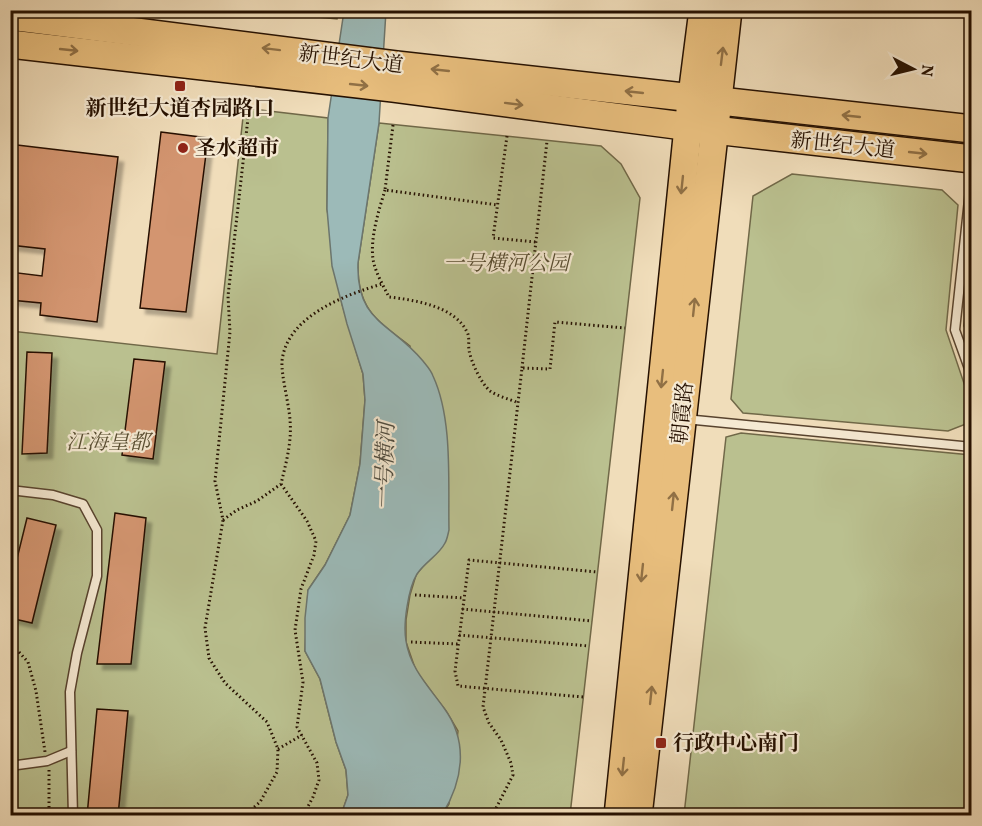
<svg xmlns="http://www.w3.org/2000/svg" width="982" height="826" font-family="Vollkorn,'Noto Serif SC',serif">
<defs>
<filter id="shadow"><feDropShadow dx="5.5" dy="5.5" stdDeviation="1.5" flood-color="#0004"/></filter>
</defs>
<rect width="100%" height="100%" fill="#f0ddba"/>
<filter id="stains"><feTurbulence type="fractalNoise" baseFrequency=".00333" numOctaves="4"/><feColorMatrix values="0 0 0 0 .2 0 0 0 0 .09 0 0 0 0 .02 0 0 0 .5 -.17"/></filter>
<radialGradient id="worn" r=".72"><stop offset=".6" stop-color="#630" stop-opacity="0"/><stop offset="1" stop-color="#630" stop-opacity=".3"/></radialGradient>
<g fill="#bac08f" stroke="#706848" stroke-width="1.5">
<polygon points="257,11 338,11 337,19"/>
<polygon points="244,108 328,118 327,209 342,304 363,374 365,400 360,464 350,515 325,565 308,590 305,651 320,679 336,742 346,770 348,795 341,815 11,816 11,331 217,354"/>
<path d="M 379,123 L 601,146 L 621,164 L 640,198 L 570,815 L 442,815 L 449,804 L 458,731 L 446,711 L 416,671 L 406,642 L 406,620 L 410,595 L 416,575 L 427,561 L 410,346 C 376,320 357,309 358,263 Z"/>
<polygon points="792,174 942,190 958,205 946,330 971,404 971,422 948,431 743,413 731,399 753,196"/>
<polygon points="971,266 971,342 964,326"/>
<polygon points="741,433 971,455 971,815 684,815 726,437"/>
</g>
<path fill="#9cbab8" stroke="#6c766e" stroke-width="1.5" d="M 344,11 L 386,11 L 379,123 L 358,263 C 356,323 391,322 423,361 C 426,365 431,370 433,376 C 453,419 448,482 449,530 C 448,534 447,540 445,543 C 439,555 425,562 417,574 C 408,589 403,624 406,641 C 410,668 429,687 444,708 C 469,742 463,781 442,815 L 341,815 L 348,795 L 346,770 L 336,742 L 320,679 L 305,651 L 305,618 L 308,590 L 325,565 L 350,515 L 360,464 L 365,400 L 363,374 L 347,324 L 332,266 L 327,209 L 328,118 Z"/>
<g fill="#d3956f" stroke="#251000" stroke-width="1.5" filter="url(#shadow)">
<polygon points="161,132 208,138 186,312 140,308"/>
<polygon points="17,145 118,157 97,322 40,315 41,303 10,300 10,272 42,276 45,249 10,245 10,187 12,188"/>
<polygon points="27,352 52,353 47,453 22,454"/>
<polygon points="134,359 165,362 153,459 122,455"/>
<polygon points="115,513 146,518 131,664 97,664"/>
<polygon points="27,518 56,525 32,623 10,618 10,587"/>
<polygon points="97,709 128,711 118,816 87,816"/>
</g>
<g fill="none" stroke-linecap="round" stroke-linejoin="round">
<defs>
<g id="lane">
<polyline points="972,172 955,330 972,377"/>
<polyline points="685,419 972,447"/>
<polyline points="10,490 53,495 83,504 97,530 97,576 77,653 70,692 73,816"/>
<polyline points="10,766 47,761 71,751"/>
</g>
<g id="primary">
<polyline points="10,16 396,65 972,129"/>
<polyline points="10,44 393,88 714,130 972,159"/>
<polyline points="618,816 688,127 703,10"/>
<polyline points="638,816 728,10"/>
</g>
</defs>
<use href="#lane" stroke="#58432e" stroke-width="11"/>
<use href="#primary" stroke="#251000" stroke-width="30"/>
<g stroke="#251000" stroke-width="3" stroke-dasharray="1.5 3" stroke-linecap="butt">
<polyline points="393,125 385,190 498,205"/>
<polyline points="507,136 493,238 536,242"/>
<path d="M 385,190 C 379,210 370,237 373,259 C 375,272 383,285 389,297 C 414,300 455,306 467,332 C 470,337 468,344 469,350 C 471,362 481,383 490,391 C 497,396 509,399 516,402"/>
<polyline points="522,368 547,141"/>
<polyline points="10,375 10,383"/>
<polyline points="281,484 307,521 316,541 314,555 301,589 295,630 303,682 297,727 317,763 319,780 313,797 303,816"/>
<path d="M 223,520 L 237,510 L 257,501 L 281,484 C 286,463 292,442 290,420 C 289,404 281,375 282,361 C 287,316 345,295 382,284"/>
<polyline points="415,595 464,598"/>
<polyline points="462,609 592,621"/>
<polyline points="459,635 589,646"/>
<polyline points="10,642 28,662 36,691 45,752"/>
<polyline points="411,642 458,644"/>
<polyline points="583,697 458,686 455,671 469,560 597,572"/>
<polyline points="278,749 302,735"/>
<polyline points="49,770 49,816"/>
<polyline points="244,816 260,802 277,772 278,749 267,722 225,683 209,658 205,628 223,520 215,481 230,332 228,296 249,109"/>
<polyline points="492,816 513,775 511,763 501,740 489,723 483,707 522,368 550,369 555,322 625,328"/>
</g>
<use href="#lane" stroke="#f5e9d2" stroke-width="8"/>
<use href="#primary" stroke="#e8be7d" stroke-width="27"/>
</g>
<defs><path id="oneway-shaft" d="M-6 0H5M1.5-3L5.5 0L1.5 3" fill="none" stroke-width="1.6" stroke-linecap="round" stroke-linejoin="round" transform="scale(1.5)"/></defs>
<g stroke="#907045">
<use href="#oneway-shaft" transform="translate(271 49) rotate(-173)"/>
<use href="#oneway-shaft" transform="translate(69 50) rotate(6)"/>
<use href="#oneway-shaft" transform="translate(722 56) rotate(-83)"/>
<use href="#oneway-shaft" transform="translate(440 70) rotate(-174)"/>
<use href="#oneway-shaft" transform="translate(359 85) rotate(6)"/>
<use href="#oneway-shaft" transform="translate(634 92) rotate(-174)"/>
<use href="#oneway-shaft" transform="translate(514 104) rotate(7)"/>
<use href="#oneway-shaft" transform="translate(851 116) rotate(-174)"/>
<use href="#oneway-shaft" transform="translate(918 153) rotate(6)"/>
<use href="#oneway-shaft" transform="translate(682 185) rotate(96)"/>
<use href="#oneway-shaft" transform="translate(694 307) rotate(-84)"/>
<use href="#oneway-shaft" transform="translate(662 379) rotate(96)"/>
<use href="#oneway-shaft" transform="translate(673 501) rotate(-84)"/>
<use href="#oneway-shaft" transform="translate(642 573) rotate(96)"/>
<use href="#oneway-shaft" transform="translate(651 695) rotate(-84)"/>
<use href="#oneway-shaft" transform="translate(623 767) rotate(96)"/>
</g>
<g fill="#8f2418" stroke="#f5e9d2" stroke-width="2">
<rect x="174" y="80" width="12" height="12" rx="3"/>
<circle cx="183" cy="148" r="6"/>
<rect x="655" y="737" width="12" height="12" rx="3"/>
</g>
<g text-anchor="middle" stroke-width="4.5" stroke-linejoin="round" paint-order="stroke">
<g font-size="21" fill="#251000" stroke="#f5e9d2">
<text transform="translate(351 59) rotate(7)" y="7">新世纪大道</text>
<text transform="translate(843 145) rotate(6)" y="7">新世纪大道</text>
<text transform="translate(682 413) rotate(-84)" y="7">朝霞路</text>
</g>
<g font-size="21" font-weight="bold" fill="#251000" stroke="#f5e9d2" text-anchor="start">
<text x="180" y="115" text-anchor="middle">新世纪大道杏园路口</text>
<text x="195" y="155">圣水超市</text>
<text x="673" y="750">行政中心南门</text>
</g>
<g font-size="21" font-style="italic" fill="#594e32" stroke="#f5e9d2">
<text x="506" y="270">一号横河公园</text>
<text x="108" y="449">江海皇都</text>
</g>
<g font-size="22" font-style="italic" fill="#4f4c40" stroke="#f5e9d2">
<text transform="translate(384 466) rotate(-88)" y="8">一号横河</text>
</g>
</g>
<rect width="982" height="826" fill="none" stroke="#f0ddba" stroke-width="36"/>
<rect x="12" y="12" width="958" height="802" fill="none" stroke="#251000" stroke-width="3"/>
<rect x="18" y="18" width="946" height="790" fill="none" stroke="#251000" stroke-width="1.5"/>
<g transform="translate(913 69) rotate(97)" stroke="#f5e9d2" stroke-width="4.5" paint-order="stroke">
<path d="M0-4.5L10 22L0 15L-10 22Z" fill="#251000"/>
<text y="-9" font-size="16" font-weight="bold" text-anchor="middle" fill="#251000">N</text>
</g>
<rect width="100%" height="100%" filter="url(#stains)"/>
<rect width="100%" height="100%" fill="url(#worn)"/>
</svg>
